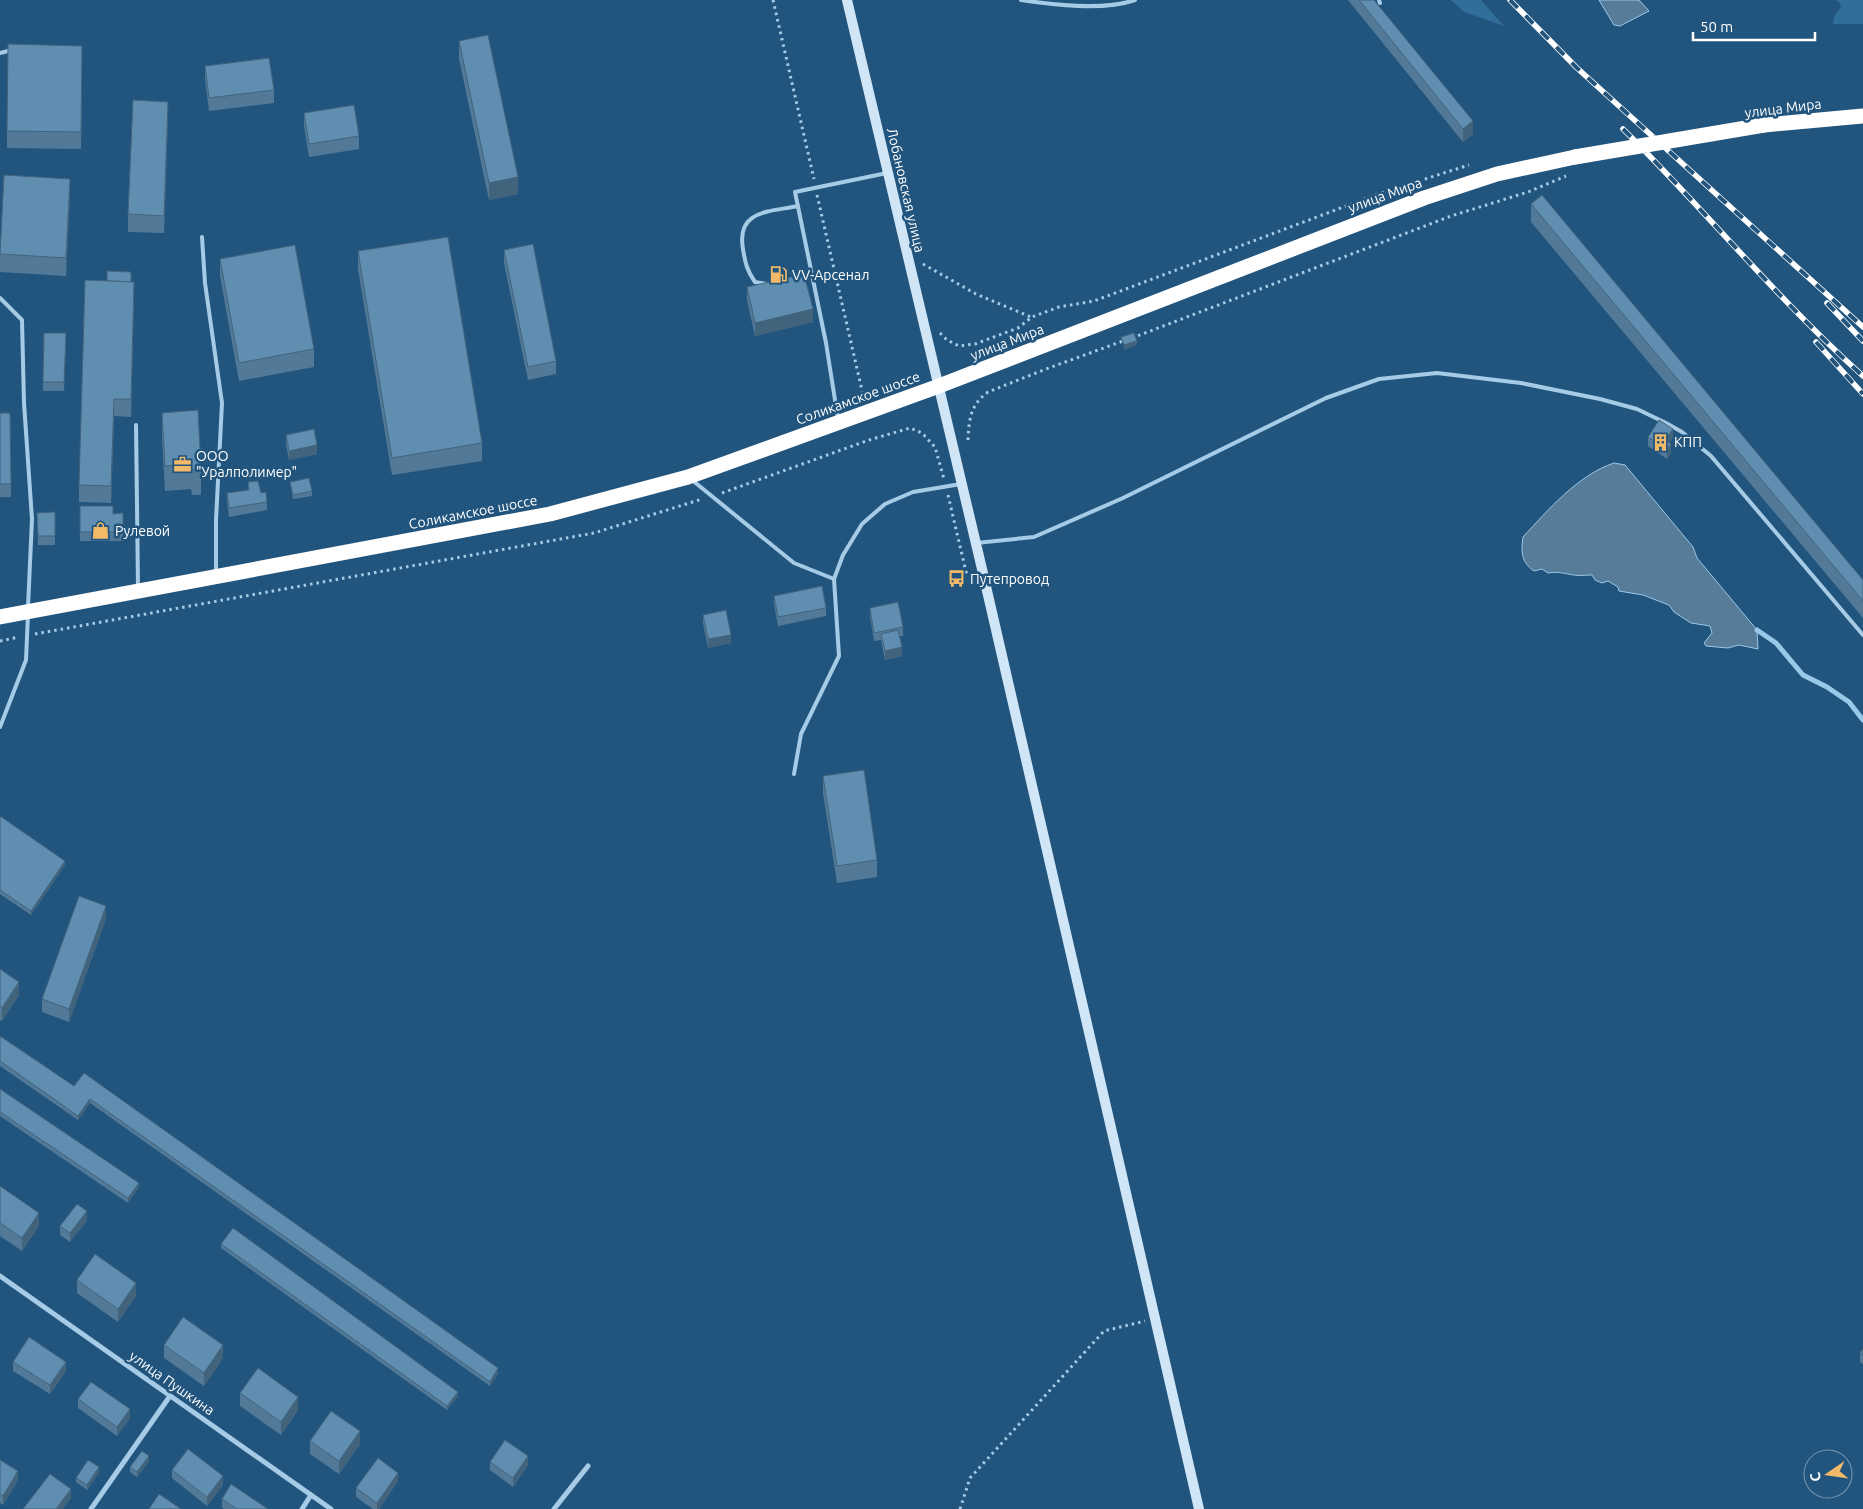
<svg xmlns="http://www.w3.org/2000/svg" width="1863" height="1509" font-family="Ubuntu,sans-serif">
<rect width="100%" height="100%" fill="#22557e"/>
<g fill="#326e9a">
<polygon points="1451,0 1481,0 1504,26 1464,12"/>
<polygon points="1835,0 1863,0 1863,24 1833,24 1834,16 1841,7 1839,2"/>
</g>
<g fill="#567c99" stroke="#9ac8e8">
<polygon points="1599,0 1639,0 1649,11 1620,26 1614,25"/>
<path d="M 1614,463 L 1625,465 L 1693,547 L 1697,558 L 1757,630 L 1758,649 L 1739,645 L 1728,648 L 1706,646 L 1704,643 L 1712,633 L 1710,626 L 1691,623 L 1674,612 L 1669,605 L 1643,595 L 1619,591 L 1618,587 L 1608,581 L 1602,583 L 1595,580 L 1592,575 C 1586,575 1580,576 1574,575 C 1565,574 1559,571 1548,573 L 1542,569 L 1534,571 C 1521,562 1521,552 1523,537 C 1548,510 1578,475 1614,463 Z"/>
</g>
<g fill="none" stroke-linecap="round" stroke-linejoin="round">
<polyline stroke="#9ac8e8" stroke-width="5" points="1757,630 1776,643 1803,675 1827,687 1849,702 1863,720"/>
<g stroke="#a6cbe6" stroke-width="3" stroke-dasharray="2.5 4" stroke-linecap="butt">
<polyline points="773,0 814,179"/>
<polyline points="817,195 864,399"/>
<polyline points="923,264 976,294 1031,317"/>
<polyline points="940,333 947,340 959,346 975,344 1018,328 1032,317 1059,307 1094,301 1378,194 1469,165"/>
<polyline points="1132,338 1451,216 1528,192 1566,176"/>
<path d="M 968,440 C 969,420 970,405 988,392 L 1046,369 L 1123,341"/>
<polyline points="722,493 869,440 910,428 922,433 935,447 944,479"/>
<polyline points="948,495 967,576"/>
<polyline points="35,634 594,533 702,499"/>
<polyline points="0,641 19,637"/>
<polyline points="960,1509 970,1478 1104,1331 1145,1321"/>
</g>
<g stroke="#a6cbe6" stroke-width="4">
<path d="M 1021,0 C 1054,5 1103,11 1135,0"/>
<polyline points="1379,0 1380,3"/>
<polyline points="0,53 12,50"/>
<polyline points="202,237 205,283 222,403 216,520 216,574"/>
<path d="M 767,284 L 755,282 C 747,271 745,262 743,249 C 736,210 769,212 798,206"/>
<polyline points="0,298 22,320 24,403 32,519 28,607"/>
<polyline points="838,419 826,343 795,192 887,173"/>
<polyline points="136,425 138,587"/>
<polyline points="692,480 794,563 834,579"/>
<polyline points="976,543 1034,537 1123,498 1326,398 1379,379 1437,373 1521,383 1600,399 1637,409 1666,423 1682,432 1711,456 1863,635"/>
<polyline points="0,727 26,660 28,614"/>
<polyline points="794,774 801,734 839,656 834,579 843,555 862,524 885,504 913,492 961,484"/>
</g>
<g stroke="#a6cbe6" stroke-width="5">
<polyline points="0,1276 331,1509"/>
<polyline points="91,1509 170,1396"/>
<polyline points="302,1509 311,1495"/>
<polyline points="554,1509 588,1466"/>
</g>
<polyline stroke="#d0e5f5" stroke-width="10" points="847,0 982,569 1199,1509"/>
<g stroke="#fff" stroke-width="15">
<polyline points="1764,125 1863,116"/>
<polyline points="0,617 550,514 688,477 939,386 1424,198 1497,174 1575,157"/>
</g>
<defs>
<g id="rail">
<polyline points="1510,0 1577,68 1863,327"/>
<path d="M 1623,129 C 1705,210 1777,299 1863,376"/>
<polyline points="1827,303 1863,341"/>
<polyline points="1816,342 1863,394"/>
</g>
</defs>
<use href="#rail" stroke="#fff" stroke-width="5.5"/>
<use href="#rail" stroke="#22557e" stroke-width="4" stroke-dasharray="11" stroke-linecap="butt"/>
<polyline stroke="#fff" stroke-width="15" points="1575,157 1764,125"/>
</g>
<g fill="#527a98">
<polygon points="1348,0 1374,0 1473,134 1463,142"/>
<polygon points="459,41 518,194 489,200 459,59"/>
<polygon points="82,46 81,149 7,148 7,131"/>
<polygon points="205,66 274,90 274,103 209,111 205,79"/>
<polygon points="304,113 359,136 359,149 309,157 304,126"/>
<polygon points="168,119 164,233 128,232 128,214"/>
<polygon points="70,196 66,276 0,272 0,254"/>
<polygon points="1531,204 1863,580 1863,618 1531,222"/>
<polygon points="504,250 556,361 556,374 528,380 504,263"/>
<polygon points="358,251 482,443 482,461 392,475 358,269"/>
<polygon points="220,259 314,349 314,367 239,381 220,276"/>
<polygon points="131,282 134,299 131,417 114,416 111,503 79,502 79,485"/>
<polygon points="747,287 813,322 755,336 747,300"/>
<polygon points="44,333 66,333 64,391 43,391"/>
<polygon points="0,413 11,484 11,497 0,497"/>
<polygon points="162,413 201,469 201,495 192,495 191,489 165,491 162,438"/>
<polygon points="286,435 317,454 289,460 286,444"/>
<polygon points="1648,437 1673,438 1669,443 1671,453 1667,459 1648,446"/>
<polygon points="248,482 261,493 267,502 267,510 229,517 227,502 227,493 248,490"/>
<polygon points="290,482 312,491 312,496 293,499"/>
<polygon points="55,512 55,545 38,545 37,513"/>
<polygon points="123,513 123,541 80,541 80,532 113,514"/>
<polygon points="774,596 826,608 826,616 778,626 774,604"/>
<polygon points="870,608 903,627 903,636 900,636 902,656 885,660 881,640 874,641 870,616"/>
<polygon points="703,615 731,643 708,648 703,623"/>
<polygon points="823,776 877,860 877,877 837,883 823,793"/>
<polygon points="0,816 65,865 31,915 0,894"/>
<polygon points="106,919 69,1022 42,1012 42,999"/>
<polygon points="0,969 19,995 2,1021 0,1020"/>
<polygon points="0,1036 498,1373 490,1386 90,1103 78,1120 0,1066"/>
<polygon points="0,1089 139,1187 128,1203 0,1116"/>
<polygon points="0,1186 39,1226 22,1251 0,1236"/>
<polygon points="87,1220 70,1242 60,1235 60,1226"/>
<polygon points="221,1244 458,1396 447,1410 221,1248"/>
<polygon points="77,1280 136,1296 118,1322 77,1293"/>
<polygon points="164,1345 223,1358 204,1386 164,1358"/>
<polygon points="1863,1349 1863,1364 1860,1362 1860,1353"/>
<polygon points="13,1362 66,1371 50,1394 13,1371"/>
<polygon points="240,1393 298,1410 281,1435 240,1406"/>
<polygon points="78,1399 130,1418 117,1436 78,1408"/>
<polygon points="310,1441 360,1444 339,1474 310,1454"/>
<polygon points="0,1460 18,1480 3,1505 0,1503"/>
<polygon points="149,1461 137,1477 130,1472 130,1467"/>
<polygon points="490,1462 528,1465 513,1487 490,1470"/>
<polygon points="172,1470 223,1485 207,1506 172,1478"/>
<polygon points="99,1472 87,1490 76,1482 76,1478"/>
<polygon points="398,1481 379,1509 373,1509 356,1497 356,1488"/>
<polygon points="222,1499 268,1509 224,1509 222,1507"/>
</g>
<g fill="#42637c">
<polygon points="168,102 168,119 164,233 164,216"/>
<polygon points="1473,121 1473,134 1463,142 1463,129"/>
<polygon points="518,177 518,194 489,200 489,183"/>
<polygon points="70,179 70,196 66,276 66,258"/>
<polygon points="134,282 134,299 131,417 131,399"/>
<polygon points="813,309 813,322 755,336 755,323"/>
<polygon points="1137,341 1137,345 1124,350 1124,345"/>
<polygon points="114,399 114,416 111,503 111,486"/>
<polygon points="1673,429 1673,438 1665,449 1665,440"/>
<polygon points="1671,444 1671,453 1667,459 1667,450"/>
<polygon points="317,445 317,454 289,460 289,451"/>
<polygon points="731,635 731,643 708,648 708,639"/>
<polygon points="902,647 902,656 885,660 885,651"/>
<polygon points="65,861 65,865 31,915 31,911"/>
<polygon points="106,906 106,919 69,1022 69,1009"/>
<polygon points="19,982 19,995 2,1021 2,1008"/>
<polygon points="90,1099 90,1103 78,1120 78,1116"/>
<polygon points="139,1183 139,1187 128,1203 128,1198"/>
<polygon points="87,1211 87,1220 70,1242 70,1233"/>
<polygon points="39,1213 39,1226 22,1251 22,1238"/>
<polygon points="136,1283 136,1296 118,1322 118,1309"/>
<polygon points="223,1345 223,1358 204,1386 204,1373"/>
<polygon points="66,1362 66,1371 50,1394 50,1385"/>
<polygon points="498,1368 498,1373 490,1386 490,1382"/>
<polygon points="458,1392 458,1396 447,1410 447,1406"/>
<polygon points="298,1397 298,1410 281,1435 281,1422"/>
<polygon points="130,1409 130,1418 117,1436 117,1427"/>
<polygon points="360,1431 360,1444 339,1474 339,1461"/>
<polygon points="149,1456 149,1461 137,1477 137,1472"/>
<polygon points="528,1456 528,1465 513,1487 513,1478"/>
<polygon points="99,1467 99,1472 87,1490 87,1485"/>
<polygon points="18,1471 18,1480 3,1505 3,1496"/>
<polygon points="398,1473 398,1481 379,1509 377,1509 377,1503"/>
<polygon points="223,1476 223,1485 207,1506 207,1497"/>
<polygon points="71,1489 71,1498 63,1509 56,1509"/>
</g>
<g fill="#5f8eb1" stroke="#42637c">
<polygon points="1359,0 1374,0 1473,121 1463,129"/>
<polygon points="488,35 518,177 489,183 459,41"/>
<polygon points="8,44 82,46 81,132 7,131"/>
<polygon points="269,58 274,90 209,98 205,66"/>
<polygon points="133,100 168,102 164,216 128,214"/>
<polygon points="354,105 359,136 309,144 304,113"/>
<polygon points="4,175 70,179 66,258 0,254"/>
<polygon points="1542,195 1863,580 1863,601 1531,204"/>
<polygon points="448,237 482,443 392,458 358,251"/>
<polygon points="533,244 556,361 528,367 504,250"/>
<polygon points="295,245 314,349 239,363 220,259"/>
<polygon points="107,271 131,272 131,282 107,281"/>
<polygon points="804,274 813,309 755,323 747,287"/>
<polygon points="85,280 134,282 131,399 114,399 111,486 79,485"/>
<polygon points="44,333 66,333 64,382 43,382"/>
<polygon points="1134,333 1137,341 1124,345 1121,337"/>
<polygon points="198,410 201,469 192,470 191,464 165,466 162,413"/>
<polygon points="0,413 10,413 11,484 0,484"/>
<polygon points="1659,420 1673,429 1665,440 1671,444 1667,450 1648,437"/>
<polygon points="314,429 317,445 289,451 286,435"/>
<polygon points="309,478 312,491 293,495 290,482"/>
<polygon points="258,481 261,493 266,492 267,502 229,508 227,493 249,490 248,482"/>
<polygon points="80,506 113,506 113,514 123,513 123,532 80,532"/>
<polygon points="55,512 55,536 38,536 37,513"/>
<polygon points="822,586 826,608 778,617 774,596"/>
<polygon points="898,602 903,627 874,633 870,608"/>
<polygon points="726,610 731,635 708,639 703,615"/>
<polygon points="898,630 902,647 885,651 881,634"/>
<polygon points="864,770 877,860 837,866 823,776"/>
<polygon points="0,816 65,861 31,911 0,890"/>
<polygon points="79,896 106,906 69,1009 42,999"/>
<polygon points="0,969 19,982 2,1008 0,1007"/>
<polygon points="0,1036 74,1086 84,1073 498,1368 490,1382 90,1099 78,1116 0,1061"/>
<polygon points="0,1089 139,1183 128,1198 0,1112"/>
<polygon points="0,1186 39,1213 22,1238 0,1223"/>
<polygon points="77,1204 87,1211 70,1233 60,1226"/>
<polygon points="233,1228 458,1392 447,1406 221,1244"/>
<polygon points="95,1254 136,1283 118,1309 77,1280"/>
<polygon points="183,1317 223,1345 204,1373 164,1345"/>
<polygon points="29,1337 66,1362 50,1385 13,1362"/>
<polygon points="1863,1349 1863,1355 1860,1353"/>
<polygon points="258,1368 298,1397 281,1422 240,1393"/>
<polygon points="91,1382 130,1409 117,1427 78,1399"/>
<polygon points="331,1411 360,1431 339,1461 310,1441"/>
<polygon points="505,1440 528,1456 513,1478 490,1462"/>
<polygon points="188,1449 223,1476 207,1497 172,1470"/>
<polygon points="142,1451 149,1456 137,1472 130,1467"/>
<polygon points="378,1458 398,1473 377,1503 356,1488"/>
<polygon points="0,1460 18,1471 3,1496 0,1494"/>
<polygon points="88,1460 99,1467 87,1485 76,1478"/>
<polygon points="50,1474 71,1489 56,1509 23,1509"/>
<polygon points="231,1484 268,1509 237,1509 222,1499"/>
<polygon points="159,1494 181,1509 149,1509"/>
</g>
<defs>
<symbol id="fuel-bare" viewBox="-9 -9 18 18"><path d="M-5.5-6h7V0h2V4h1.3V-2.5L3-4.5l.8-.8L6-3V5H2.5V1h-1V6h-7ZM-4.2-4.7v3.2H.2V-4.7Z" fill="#f2b968" stroke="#22557e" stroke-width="2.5" paint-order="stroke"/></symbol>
<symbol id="building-bare" viewBox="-9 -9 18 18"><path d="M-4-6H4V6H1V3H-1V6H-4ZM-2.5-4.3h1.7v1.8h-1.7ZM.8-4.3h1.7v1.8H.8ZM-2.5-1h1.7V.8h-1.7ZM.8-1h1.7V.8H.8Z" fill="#f2b968" stroke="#22557e" stroke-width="2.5" paint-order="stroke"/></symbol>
<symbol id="office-bare" viewBox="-9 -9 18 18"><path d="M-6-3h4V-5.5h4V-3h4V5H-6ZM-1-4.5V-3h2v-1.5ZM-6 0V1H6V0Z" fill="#f2b968" stroke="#22557e" stroke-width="2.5" paint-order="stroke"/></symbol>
<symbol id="shop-bare" viewBox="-9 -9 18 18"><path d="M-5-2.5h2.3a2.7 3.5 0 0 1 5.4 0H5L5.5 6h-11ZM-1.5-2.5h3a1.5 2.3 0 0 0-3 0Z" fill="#f2b968" stroke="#22557e" stroke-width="2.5" paint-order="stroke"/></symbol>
<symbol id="bus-bare" viewBox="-9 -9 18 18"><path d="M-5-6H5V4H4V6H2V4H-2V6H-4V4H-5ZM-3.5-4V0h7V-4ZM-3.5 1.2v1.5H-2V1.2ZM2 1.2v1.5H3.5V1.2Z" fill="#f2b968" stroke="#22557e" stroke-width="2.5" paint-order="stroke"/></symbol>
</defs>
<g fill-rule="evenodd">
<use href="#fuel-bare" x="766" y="262" width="25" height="25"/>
<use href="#building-bare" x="1648" y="430" width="25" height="25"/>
<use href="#office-bare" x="170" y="452" width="25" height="25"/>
<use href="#shop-bare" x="88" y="518" width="25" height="25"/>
<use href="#bus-bare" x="944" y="566" width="25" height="25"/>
</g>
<g text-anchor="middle" stroke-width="5" stroke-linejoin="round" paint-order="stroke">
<g font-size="14" fill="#fff" stroke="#22557e">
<text transform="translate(1783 108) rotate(-7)" y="5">улица Мира</text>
<text transform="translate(906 190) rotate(77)" y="5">Лобановская улица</text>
<text transform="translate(1385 195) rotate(-20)" y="5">улица Мира</text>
<text transform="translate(1007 342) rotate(-21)" y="5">улица Мира</text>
<text transform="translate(858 398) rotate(-20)" y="5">Соликамское шоссе</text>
<text transform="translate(473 512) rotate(-11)" y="5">Соликамское шоссе</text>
<text transform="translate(172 1383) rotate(35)" y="5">улица Пушкина</text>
</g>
<g font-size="14" fill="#fff" stroke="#22557e" text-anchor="start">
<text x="792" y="280">VV-Арсенал</text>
<text x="1674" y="447">КПП</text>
<text x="196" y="461">OOO<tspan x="196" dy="16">"Уралполимер"</tspan></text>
<text x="115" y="536">Рулевой</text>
<text x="970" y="584">Путепровод</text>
</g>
</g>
<g transform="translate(1828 1474) rotate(257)"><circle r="24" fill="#22557e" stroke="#7a99b2"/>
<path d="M0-4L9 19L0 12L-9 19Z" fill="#f2b968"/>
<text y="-8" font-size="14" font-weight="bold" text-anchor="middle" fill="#ffffff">С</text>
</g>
<path d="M1693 32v8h122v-8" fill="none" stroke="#ffffff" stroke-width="2.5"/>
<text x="1700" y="32" font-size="15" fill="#ffffff" stroke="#22557e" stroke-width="4" paint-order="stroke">50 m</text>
</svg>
